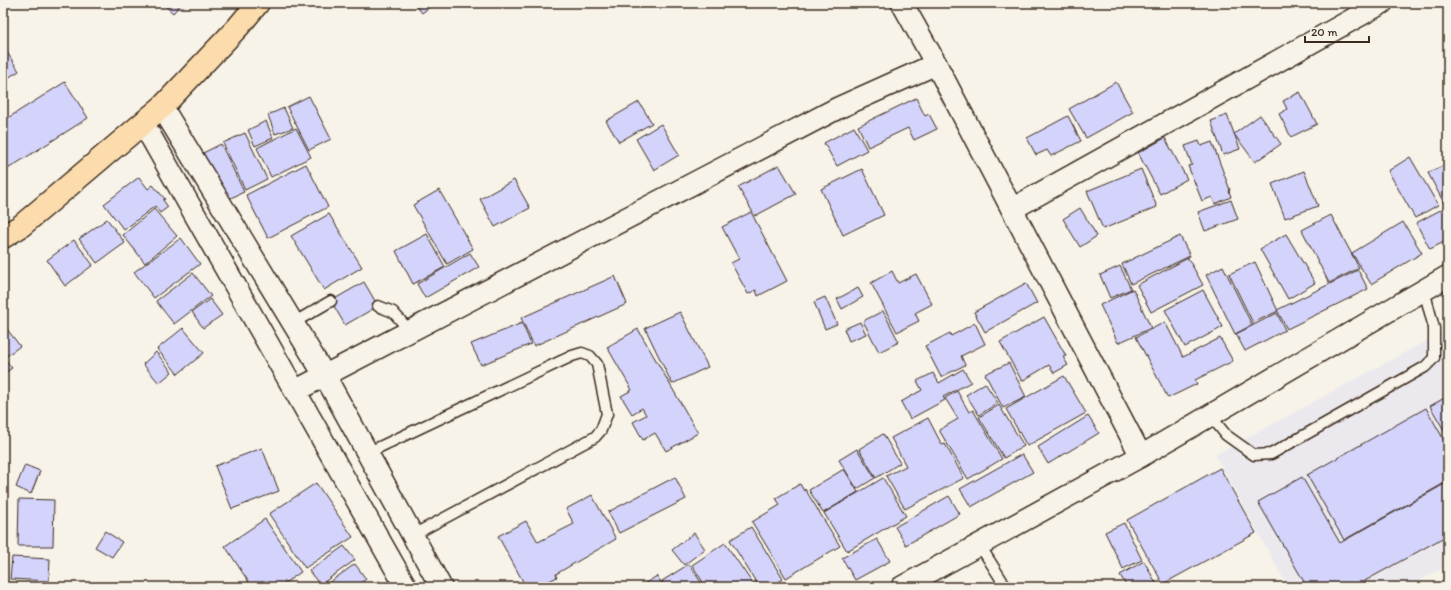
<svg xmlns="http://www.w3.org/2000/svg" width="1451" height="590" font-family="Itim,sans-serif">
<rect width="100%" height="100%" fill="#f7f3e8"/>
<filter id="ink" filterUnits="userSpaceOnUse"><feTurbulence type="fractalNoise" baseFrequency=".025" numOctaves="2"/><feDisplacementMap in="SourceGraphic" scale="8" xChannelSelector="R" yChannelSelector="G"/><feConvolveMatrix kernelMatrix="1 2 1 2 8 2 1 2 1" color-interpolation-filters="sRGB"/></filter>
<g filter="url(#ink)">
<polygon fill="#ece9ee" points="1448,329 1448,565 1409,587 1288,587 1215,455"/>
<g fill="#d3d3fb" stroke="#3b2a1e">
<polygon points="162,3 182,3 173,13"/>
<polygon points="414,3 435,3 422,13"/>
<polygon points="3,46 19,71 3,81"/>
<polygon points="65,82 88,118 3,172 3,121"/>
<polygon points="1116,82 1133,112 1086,138 1069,109"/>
<polygon points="1300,92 1317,124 1291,137 1279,114 1287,109 1283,101"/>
<polygon points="309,96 331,139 309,150 287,107"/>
<polygon points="916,98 925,116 929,114 937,129 914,140 908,128 868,147 858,126"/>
<polygon points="639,102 652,123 619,142 606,121"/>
<polygon points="284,108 293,128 275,134 268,115"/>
<polygon points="1227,115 1240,149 1223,155 1211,121"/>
<polygon points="1260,115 1281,144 1255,162 1234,134"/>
<polygon points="1068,116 1081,141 1051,156 1047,150 1036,155 1027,138"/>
<polygon points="266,121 273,138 255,146 248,130"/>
<polygon points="661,124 679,155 654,170 636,139"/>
<polygon points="854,127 867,150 837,166 824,143"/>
<polygon points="296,128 311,157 271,177 257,148"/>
<polygon points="245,133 267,179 245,190 223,143"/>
<polygon points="1165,138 1187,179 1160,194 1138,153"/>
<polygon points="1199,141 1201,146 1212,142 1230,190 1229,191 1231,197 1215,204 1212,197 1202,201 1188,166 1192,165 1185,146"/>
<polygon points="221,144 244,192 226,200 203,153"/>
<polygon points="1410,157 1438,205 1415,218 1388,171"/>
<polygon points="1448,163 1448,240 1430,249 1416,223 1446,207 1428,173"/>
<polygon points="306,164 328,207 268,238 246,195"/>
<polygon points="779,165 796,194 755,216 738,187"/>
<polygon points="862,169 884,215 843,235 821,189"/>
<polygon points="1141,169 1157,207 1103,229 1087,191"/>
<polygon points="1304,171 1318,206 1285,218 1272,184"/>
<polygon points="139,177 148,189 153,185 165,199 163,200 168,207 160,213 155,206 124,230 104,204"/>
<polygon points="514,180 530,208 495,227 480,199"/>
<polygon points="439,190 473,249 447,264 413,205"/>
<polygon points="1231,200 1238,219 1205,231 1198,212"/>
<polygon points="1080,208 1097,236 1080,247 1063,219"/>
<polygon points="154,209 177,236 145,263 123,235"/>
<polygon points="751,212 787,281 758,296 756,290 748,294 731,263 739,259 722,227"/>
<polygon points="329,214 362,267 324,290 291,236"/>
<polygon points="1331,215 1359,268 1329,283 1302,230"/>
<polygon points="107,219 125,243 97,263 79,239"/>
<polygon points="1403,222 1422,253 1371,284 1352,253"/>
<polygon points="427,234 445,267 413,284 396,251"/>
<polygon points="1286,234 1315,283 1288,299 1260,249"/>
<polygon points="1180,236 1190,256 1131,284 1122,264"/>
<polygon points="181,238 200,264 154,298 134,272"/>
<polygon points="74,240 93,265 65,286 47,260"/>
<polygon points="470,253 479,267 425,298 417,284"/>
<polygon points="1188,258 1203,285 1151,312 1137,285"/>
<polygon points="1255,262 1278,311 1253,323 1229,274"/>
<polygon points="1120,266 1131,289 1110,298 1100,275"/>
<polygon points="1223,266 1252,325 1235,334 1206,275"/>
<polygon points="1358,270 1368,289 1287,329 1277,310"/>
<polygon points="892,271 898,283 916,274 932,304 915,313 919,321 897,332 871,283"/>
<polygon points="193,273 211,296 174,324 156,301"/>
<polygon points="615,276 627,304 534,346 521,318"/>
<polygon points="364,282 378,306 345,325 331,301"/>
<polygon points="1026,283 1037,303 985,332 974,312"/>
<polygon points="858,288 863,297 842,309 837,299"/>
<polygon points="1133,289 1151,328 1118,343 1100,305"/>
<polygon points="1203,290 1223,327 1185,347 1165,310"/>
<polygon points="825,297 837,324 825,329 814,302"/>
<polygon points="210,299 222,315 203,328 192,312"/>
<polygon points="883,311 899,342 879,352 863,321"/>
<polygon points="680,312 708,367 672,384 645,328"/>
<polygon points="1277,313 1285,330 1245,351 1236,334"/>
<polygon points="1044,317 1066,356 1063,357 1068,365 1054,373 1049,365 1022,381 1000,342"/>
<polygon points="860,322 866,334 849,341 844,329"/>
<polygon points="1165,322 1183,357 1220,338 1233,361 1195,380 1197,384 1168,398 1136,337"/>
<polygon points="522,323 531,344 481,365 471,344"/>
<polygon points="975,323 985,344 961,356 965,365 941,377 925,346 950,333 951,336"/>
<polygon points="3,324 20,346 4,358 12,368 3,374"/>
<polygon points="183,328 204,353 178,374 157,349"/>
<polygon points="638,329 698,433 666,451 655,433 643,440 633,422 646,415 642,408 632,414 621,396 632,390 607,347"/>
<polygon points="156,352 172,372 159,383 143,364"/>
<polygon points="1009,363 1026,397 1003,408 985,374"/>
<polygon points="963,369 971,382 943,397 945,400 910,419 901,402 922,390 917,381 933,373 939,383"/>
<polygon points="1064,376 1086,413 1027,446 1006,409"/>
<polygon points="985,383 998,403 979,415 966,395"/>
<polygon points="957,391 969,412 973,410 1002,459 968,479 939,430 958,419 945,398"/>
<polygon points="1448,396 1448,437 1430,406"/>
<polygon points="999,405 1024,446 1004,458 979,417"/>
<polygon points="1426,408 1448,447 1448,481 1344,540 1307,475"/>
<polygon points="1088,416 1099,433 1048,464 1038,447"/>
<polygon points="928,418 942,445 945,444 964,478 905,509 886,476 906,466 891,438"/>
<polygon points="883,434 900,463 876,478 859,449"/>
<polygon points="262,448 279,491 232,509 215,466"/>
<polygon points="857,449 875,478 857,489 839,460"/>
<polygon points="1022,454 1033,472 971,507 960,489"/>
<polygon points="25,465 40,471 31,494 16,487"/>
<polygon points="1220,468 1256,533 1163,584 1127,520"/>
<polygon points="844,469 858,492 823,513 809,490"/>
<polygon points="675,477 686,499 619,533 608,512"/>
<polygon points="1302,477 1340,543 1448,482 1448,535 1363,582 1365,586 1363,587 1307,587 1258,502"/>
<polygon points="883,478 906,516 847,551 824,513"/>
<polygon points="316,483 353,537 305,568 269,514"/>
<polygon points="800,484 804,491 805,489 840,546 786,578 752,522 780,505 776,498"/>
<polygon points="592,495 616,539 556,574 557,577 538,587 526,587 498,536 526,521 538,542 574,524 566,509"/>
<polygon points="949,496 960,514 906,545 895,527"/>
<polygon points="19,499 54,500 53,546 18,546"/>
<polygon points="265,519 301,572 279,587 252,587 225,546"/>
<polygon points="1124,523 1142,560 1123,569 1105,532"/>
<polygon points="751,527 783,579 771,587 759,587 730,540"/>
<polygon points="105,531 122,542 112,557 95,547"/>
<polygon points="694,533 705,549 684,565 672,550"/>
<polygon points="877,539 890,561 855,580 842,558"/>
<polygon points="725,543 755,587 706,587 692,565"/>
<polygon points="344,546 355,560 320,585 309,571"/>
<polygon points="12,557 50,559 49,581 10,579"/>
<polygon points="1144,561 1158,587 1127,587 1120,575"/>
<polygon points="355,564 366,579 355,587 323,587"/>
<polygon points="689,564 704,587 666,587 662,581"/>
<polygon points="657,576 664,587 639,587"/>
<polygon points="380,581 384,587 370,587"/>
</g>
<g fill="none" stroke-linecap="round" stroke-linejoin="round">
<defs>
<g id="lane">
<polyline points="378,306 393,312 410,331"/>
<polyline points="293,323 331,301"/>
<polyline points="1210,415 1226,435 1254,455 1271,454 1425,367 1434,358 1434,328 1424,290"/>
<polyline points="367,453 572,356 582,353 590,356 597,364 607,414 601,430 595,437 413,535"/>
<polyline points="979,544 1006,587"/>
</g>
<g id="street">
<polyline points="902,3 936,64 1141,456"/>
<polyline points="162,107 325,376 441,587"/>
<polyline points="143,123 406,587"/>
<polyline points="1012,209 1382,3"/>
<polyline points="295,391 838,108 936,64"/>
<polyline points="902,587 1141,456 1448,276"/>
</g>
<polyline id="highway" points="3,237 21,226 162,107 238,27 258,3"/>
</defs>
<use href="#lane" stroke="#3b2a1e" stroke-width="13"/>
<use href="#street" stroke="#3b2a1e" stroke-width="24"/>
<use href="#highway" stroke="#3b2a1e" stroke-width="25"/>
<use href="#lane" stroke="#f7f3e8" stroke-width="10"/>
<use href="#street" stroke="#f7f3e8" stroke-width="21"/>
<use href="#highway" stroke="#fcdcac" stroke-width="22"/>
</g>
</g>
<rect width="1451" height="590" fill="none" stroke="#f7f3e8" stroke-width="16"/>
<rect x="8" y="8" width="1435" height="574" fill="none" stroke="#3b2a1e" stroke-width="1.5" filter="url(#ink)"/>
<path d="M1305 36v6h64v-6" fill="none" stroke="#3b2a1e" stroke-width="2"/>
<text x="1311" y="36" font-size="12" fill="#3b2a1e" stroke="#f7f3e8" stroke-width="3" paint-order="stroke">20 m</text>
</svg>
